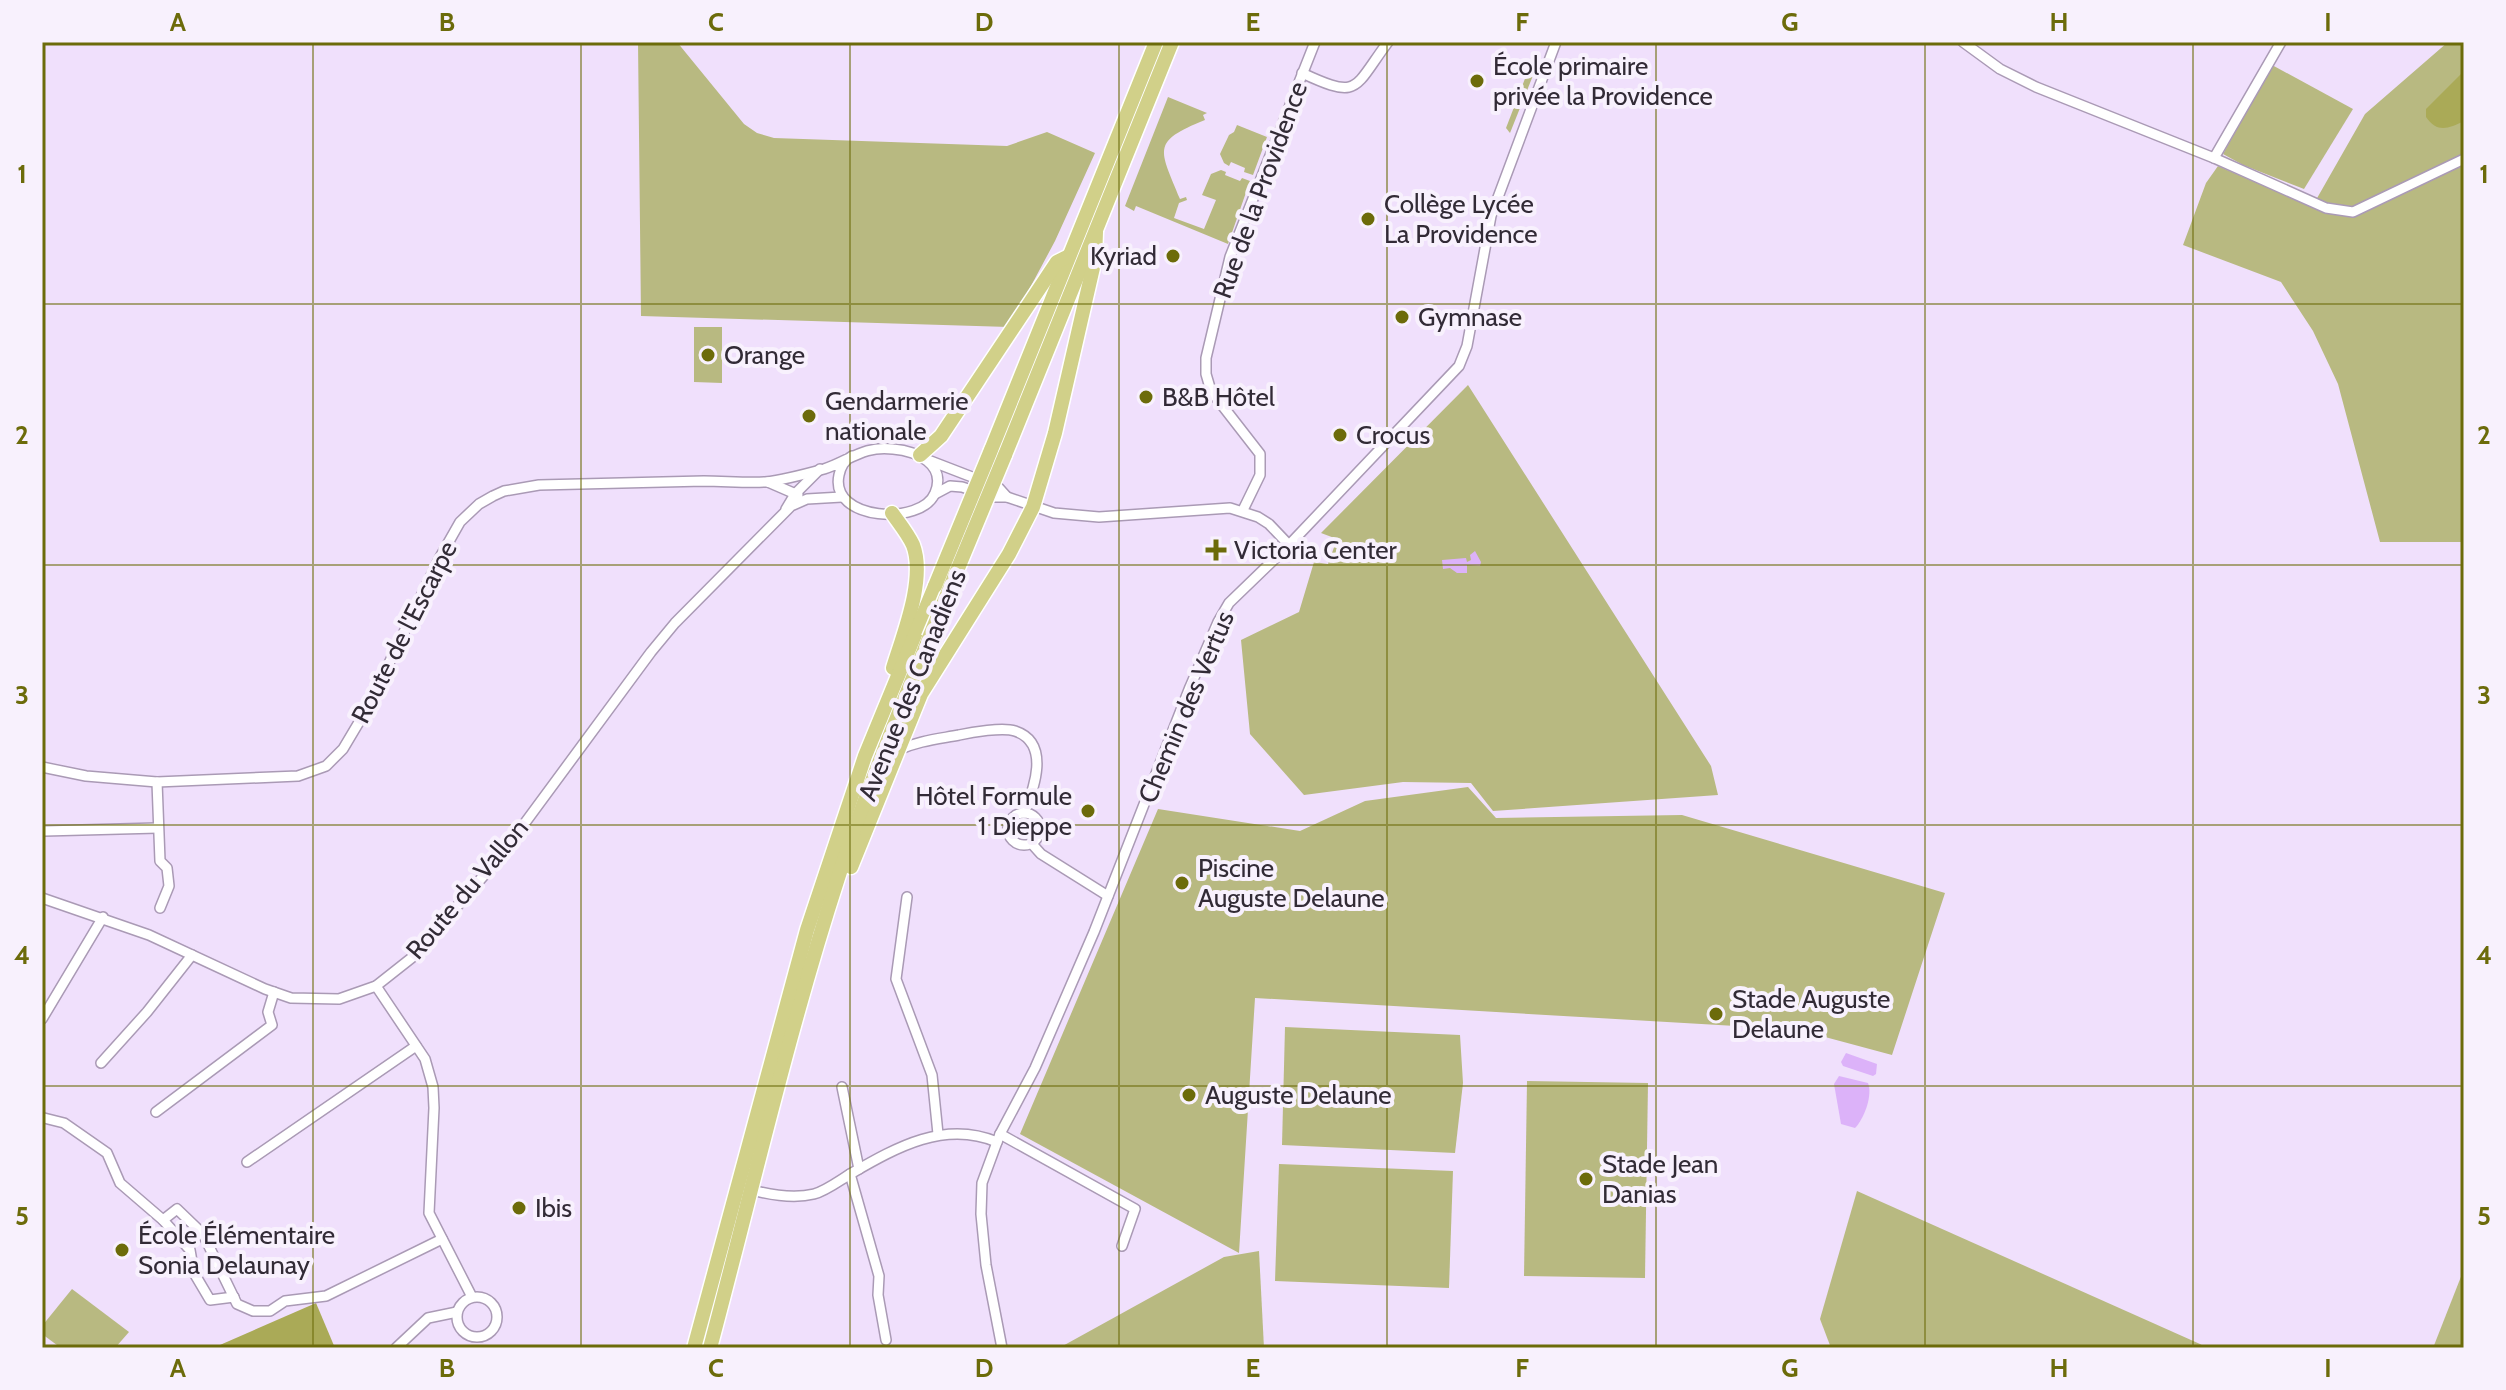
<svg xmlns="http://www.w3.org/2000/svg" width="2506" height="1390" font-family="Cabin,sans-serif">
<rect width="100%" height="100%" fill="#f0e0fc"/>
<g fill="#b8b981">
<polygon points="638,42 677,42 744,124 757,133 774,138 1007,146 1047,132 1095,153 1055,241 1009,327 641,316"/>
<polygon points="2448,42 2464,42 2464,542 2380,542 2338,384 2313,331 2281,282 2183,245 2206,183 2218,166 2312,207 2365,114"/>
<polygon points="1536,62 1538,63 1510,133 1506,128 1531,63"/>
<polygon points="2272,65 2353,109 2304,189 2243,165 2223,154"/>
<path d="M 1168,97 L 1207,113 L 1203,115 L 1205,120 C 1150,142 1160,149 1180,199 L 1186,197 L 1187,200 L 1179,203 L 1174,218 L 1204,229 L 1216,200 L 1202,195 L 1211,174 L 1221,170 L 1226,172 L 1225,175 L 1240,181 L 1242,178 L 1250,181 L 1228,244 L 1136,206 L 1134,211 L 1125,206 Z"/>
<polygon points="1237,125 1267,137 1253,175 1244,172 1245,168 1231,162 1229,166 1224,163 1220,154 1229,135 1234,132"/>
<polygon points="694,327 722,327 722,383 694,382"/>
<polygon points="1468,385 1711,766 1718,795 1493,811 1471,783 1403,782 1304,795 1250,734 1241,640 1299,612 1314,562 1328,564 1337,539 1321,533"/>
<polygon points="1468,787 1496,818 1682,815 1945,893 1892,1055 1799,1030 1785,1029 1784,1032 1770,1028 1255,998 1239,1253 1020,1134 1158,809 1300,831 1365,801"/>
<polygon points="1285,1027 1460,1035 1463,1083 1455,1153 1282,1145"/>
<polygon points="1527,1081 1648,1083 1645,1278 1524,1276"/>
<polygon points="1279,1164 1453,1171 1449,1288 1275,1281"/>
<polygon points="1857,1191 2200,1344 2207,1348 1831,1348 1820,1319"/>
<polygon points="1259,1251 1264,1348 1059,1348 1224,1257"/>
<polygon points="2464,1269 2464,1348 2433,1348"/>
<polygon points="72,1289 129,1332 115,1348 61,1348 42,1334 42,1326"/>
</g>
<g fill="#aaaa57">
<path d="M 2464,71 L 2464,121 C 2448,129 2437,133 2426,117 L 2426,109 Z"/>
<polygon points="316,1303 335,1348 213,1348"/>
</g>
<g fill="#dcb2f9">
<polygon points="1475,551 1481,562 1480,566 1467,565 1467,573 1457,573 1450,568 1443,569 1442,560 1466,558 1467,562 1471,560 1470,555"/>
<polygon points="1846,1053 1877,1064 1876,1074 1873,1076 1843,1066 1841,1062"/>
<path d="M 1839,1076 L 1868,1083 C 1873,1095 1864,1119 1855,1128 L 1841,1124 L 1834,1084 Z"/>
</g>
<g fill="none" stroke-linecap="round" stroke-linejoin="round">
<defs>
<g id="street">
<polyline points="1963,42 2000,69 2036,87 2214,158 2326,208 2353,212 2464,159"/>
<path d="M 1302,73 C 1360,100 1353,89 1388,42"/>
<polyline points="2214,158 2281,42"/>
<polyline points="928,460 998,487 1007,497"/>
<polyline points="768,482 798,495"/>
<polyline points="935,494 950,486 962,487 993,497 1007,497 1054,513 1099,517 1230,508 1258,517 1269,524 1289,545"/>
<polyline points="786,509 795,494 820,469"/>
<polyline points="1243,510 1260,475 1260,454 1211,391 1206,374 1206,358 1230,257 1315,42"/>
<path d="M 898,750 C 918,741 938,739 959,735 C 972,732 1003,727 1015,731 C 1051,743 1034,789 1024,813"/>
<path d="M 42,767 L 86,776 L 157,782 L 298,776 L 326,766 L 343,749 L 368,707 L 439,559 L 460,522 L 479,504 L 493,496 L 504,491 L 539,485 C 594,484 649,482 704,481 C 724,481 745,483 765,482 C 783,480 806,474 824,469 C 849,461 864,445 893,449 C 916,451 947,464 935,493 C 922,526 829,521 839,475 C 841,466 844,461 852,456"/>
<polyline points="157,782 160,861 167,868 169,886 160,908"/>
<circle cx="1024" cy="829" r="16"/>
<polyline points="44,831 158,828"/>
<polyline points="1032,844 1041,854 1108,896"/>
<polyline points="907,897 896,979 932,1075 938,1134"/>
<polyline points="42,898 149,935 265,989 291,998 339,999 376,986 414,956 499,858 651,652 675,623 791,506 807,499 842,497"/>
<polyline points="376,986 425,1059 433,1087 434,1108 429,1213 472,1297"/>
<polyline points="42,1019 103,917"/>
<polyline points="101,1063 147,1012 192,955"/>
<polyline points="842,1087 859,1169"/>
<polyline points="156,1112 272,1025 268,1012 274,992"/>
<polyline points="44,1118 64,1123 107,1153 120,1183 163,1220 177,1209 203,1234 237,1304 253,1311 270,1311 285,1301 326,1296 442,1239"/>
<polyline points="1000,1134 1135,1209 1122,1246"/>
<polyline points="247,1162 416,1046"/>
<polyline points="850,1174 879,1276 878,1295 886,1340"/>
<path d="M 752,1190 C 771,1195 794,1199 814,1194 C 826,1191 840,1180 852,1173 C 897,1147 945,1120 997,1142"/>
<polyline points="163,1220 190,1250 194,1273 210,1300 234,1297"/>
<circle cx="477" cy="1317" r="20"/>
<polyline points="396,1348 428,1318 457,1312"/>
<polyline points="1002,1348 986,1265 981,1214 982,1183 1000,1134 1035,1068 1094,932 1190,687 1218,622 1229,603 1289,545 1459,366 1467,346 1491,216 1556,42"/>
</g>
<g id="primary">
<polyline points="991,450 1156,42"/>
<polyline points="920,455 941,436 1057,262 1069,256"/>
<polyline points="1005,455 1172,42"/>
<path d="M 892,513 C 899,523 908,534 913,545 C 926,579 903,635 893,668"/>
<polyline points="851,867 921,694 1009,554 1033,507 1055,433 1095,259 1096,232"/>
<polyline points="694,1348 807,930 865,756 935,586"/>
<path d="M 710,1348 C 752,1191 788,1032 838,878 C 864,796 897,718 929,638"/>
</g>
</defs>
<use href="#street" stroke="#aa9ab5" stroke-width="12"/>
<use href="#primary" stroke="#fff" stroke-width="17"/>
<use href="#street" stroke="#fff" stroke-width="9"/>
<use href="#primary" stroke="#d1d089" stroke-width="14"/>
<defs>
<g id="primary-bridge">
<polyline points="935,586 991,450"/>
<polyline points="929,638 1005,455"/>
</g>
</defs>
<use href="#primary-bridge" stroke="#fff" stroke-width="17" stroke-linecap="butt"/>
<use href="#primary-bridge" stroke="#d1d089" stroke-width="14"/>
</g>
<path fill="none" stroke="#6c6b0a" stroke-width="2" stroke-opacity="0.55" d="M 313,42 L 313,1348M 581,42 L 581,1348M 850,42 L 850,1348M 1119,42 L 1119,1348M 1387,42 L 1387,1348M 1656,42 L 1656,1348M 1925,42 L 1925,1348M 2193,42 L 2193,1348M 42,304 L 2464,304M 42,565 L 2464,565M 42,825 L 2464,825M 42,1086 L 2464,1086"/>
<g fill="#6c6b0a" stroke="#f8f1fd" stroke-width="3">
<circle cx="1477" cy="81" r="8"/>
<circle cx="1368" cy="219" r="8"/>
<circle cx="1173" cy="256" r="8"/>
<circle cx="1402" cy="317" r="8"/>
<circle cx="708" cy="355" r="8"/>
<circle cx="1146" cy="397" r="8"/>
<circle cx="809" cy="416" r="8"/>
<circle cx="1340" cy="435" r="8"/>
<path d="M1212 538h8v8h8v8h-8v8h-8v-8h-8v-8h8z"/>
<circle cx="1088" cy="811" r="8"/>
<circle cx="1182" cy="883" r="8"/>
<circle cx="1716" cy="1014" r="8"/>
<circle cx="1189" cy="1095" r="8"/>
<circle cx="1586" cy="1179" r="8"/>
<circle cx="519" cy="1208" r="8"/>
<circle cx="122" cy="1250" r="8"/>
</g>
<g text-anchor="middle" stroke-width="8" stroke-linejoin="round" paint-order="stroke">
<g font-size="26" fill="#322b36" stroke="#f8f1fd" text-anchor="start">
<text x="1493" y="75">École primaire<tspan x="1493" dy="30">privée la Providence</tspan></text>
<text x="1384" y="213">Collège Lycée<tspan x="1384" dy="30">La Providence</tspan></text>
<text x="1157" y="265" text-anchor="end">Kyriad</text>
<text x="1418" y="326">Gymnase</text>
<text x="724" y="364">Orange</text>
<text x="1162" y="406">B&amp;B Hôtel</text>
<text x="825" y="410">Gendarmerie<tspan x="825" dy="30">nationale</tspan></text>
<text x="1356" y="444">Crocus</text>
<text x="1234" y="559">Victoria Center</text>
<text x="1072" y="805" text-anchor="end">Hôtel Formule<tspan x="1072" dy="30">1 Dieppe</tspan></text>
<text x="1198" y="877">Piscine<tspan x="1198" dy="30">Auguste Delaune</tspan></text>
<text x="1732" y="1008">Stade Auguste<tspan x="1732" dy="30">Delaune</tspan></text>
<text x="1205" y="1104">Auguste Delaune</text>
<text x="1602" y="1173">Stade Jean<tspan x="1602" dy="30">Danias</tspan></text>
<text x="535" y="1217">Ibis</text>
<text x="138" y="1244">École Élémentaire<tspan x="138" dy="30">Sonia Delaunay</tspan></text>
</g>
<g font-size="26" fill="#322b36" stroke="#f8f1fd">
<text transform="translate(1260 190) rotate(-70)" y="9">Rue de la Providence</text>
<text transform="translate(404 632) rotate(-63)" y="9">Route de l'Escarpe</text>
<text transform="translate(912 685) rotate(-68)" y="9">Avenue des Canadiens</text>
<text transform="translate(1186 707) rotate(-67)" y="9">Chemin des Vertus</text>
<text transform="translate(467 889) rotate(-50)" y="9">Route du Vallon</text>
</g>
</g>
<rect width="2506" height="1390" fill="none" stroke="#f8f1fd" stroke-width="88"/>
<rect x="44" y="44" width="2418" height="1302" fill="none" stroke="#6c6b0a" stroke-width="3"/>
<g font-size="26" text-anchor="middle" font-weight="bold" fill="#6c6b0a">
<text x="178" y="31">A</text>
<text x="447" y="31">B</text>
<text x="716" y="31">C</text>
<text x="984" y="31">D</text>
<text x="1253" y="31">E</text>
<text x="1522" y="31">F</text>
<text x="1790" y="31">G</text>
<text x="2059" y="31">H</text>
<text x="2328" y="31">I</text>
<text x="22" y="183">1</text>
<text x="2484" y="183">1</text>
<text x="22" y="444">2</text>
<text x="2484" y="444">2</text>
<text x="22" y="704">3</text>
<text x="2484" y="704">3</text>
<text x="22" y="964">4</text>
<text x="2484" y="964">4</text>
<text x="22" y="1225">5</text>
<text x="2484" y="1225">5</text>
<text x="178" y="1377">A</text>
<text x="447" y="1377">B</text>
<text x="716" y="1377">C</text>
<text x="984" y="1377">D</text>
<text x="1253" y="1377">E</text>
<text x="1522" y="1377">F</text>
<text x="1790" y="1377">G</text>
<text x="2059" y="1377">H</text>
<text x="2328" y="1377">I</text>
</g>
</svg>
